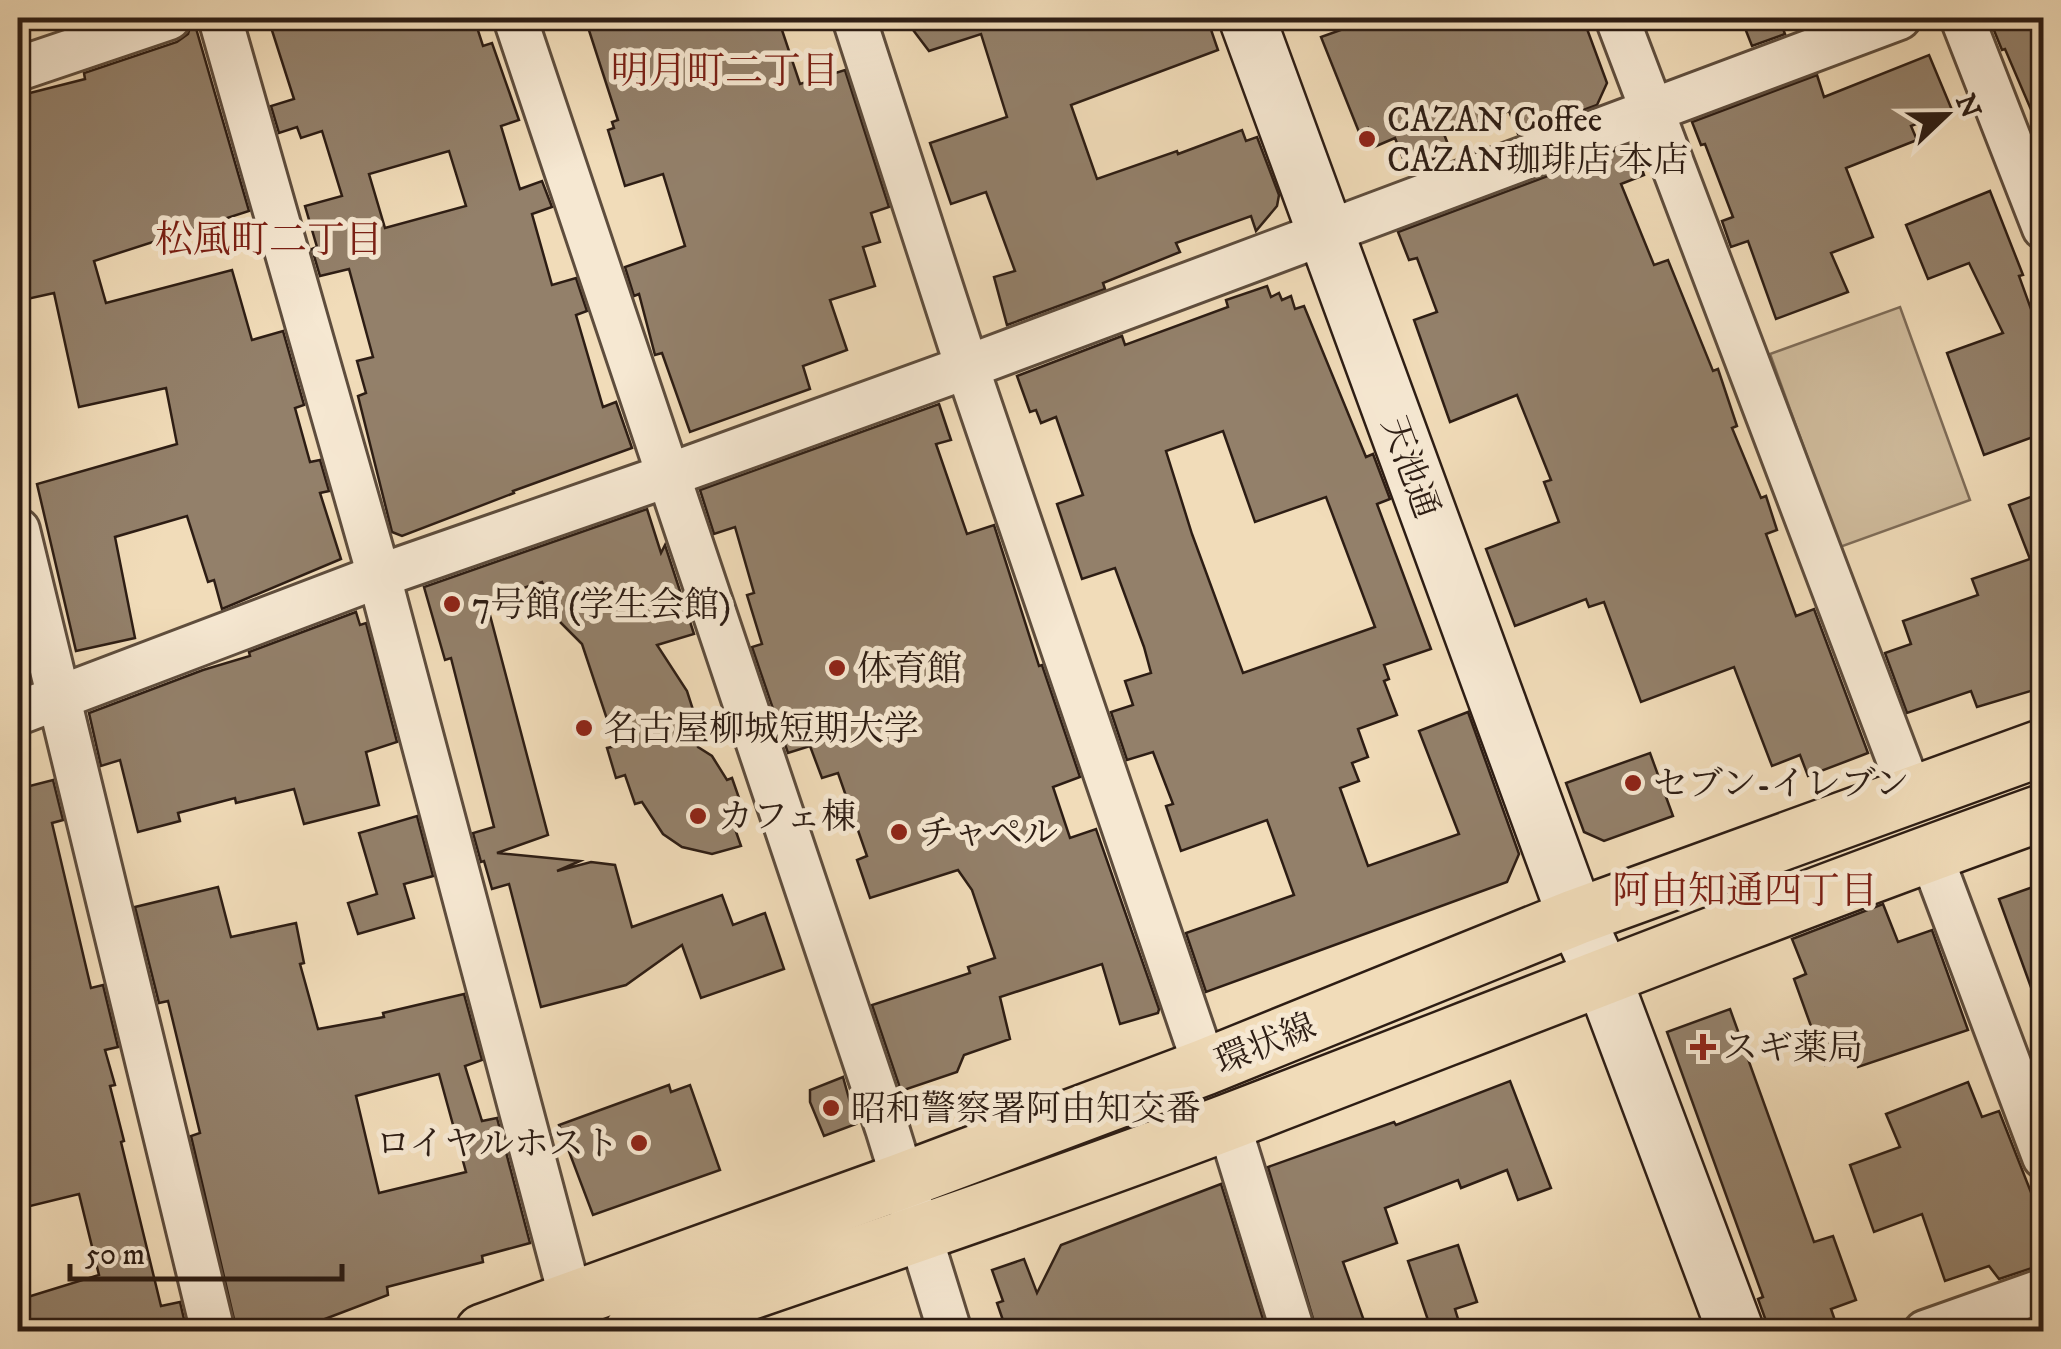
<svg xmlns="http://www.w3.org/2000/svg" width="2061" height="1349" font-family="'IM FELL DW Pica','Noto Serif JP',serif">
<rect width="100%" height="100%" fill="#f1dcb9"/>
<filter id="stains"><feTurbulence type="fractalNoise" baseFrequency=".002" numOctaves="4"/><feColorMatrix values="0 0 0 0 .2 0 0 0 0 .09 0 0 0 0 .02 0 0 0 .5 -.17"/></filter>
<radialGradient id="worn" r=".72"><stop offset=".6" stop-color="#630" stop-opacity="0"/><stop offset="1" stop-color="#630" stop-opacity=".3"/></radialGradient>
<polygon fill="#d0bc9d" stroke="#7e6c58" stroke-width="2.5" points="1900,307 1970,500 1840,547 1770,354"/>
<g fill="#93806a" stroke="#2d1d14" stroke-width="2.5" fill-rule="evenodd">
<polygon points="193,18 249,211 94,261 106,303 232,270 252,340 283,331 304,405 295,408 310,462 320,460 329,491 320,493 341,559 222,609 214,580 208,582 187,516 115,537 135,638 76,651 37,484 177,444 166,388 79,407 54,293 18,301 18,96 85,79 84,73 177,42 188,34"/>
<path d="M 268,18 L 474,18 L 483,46 L 492,43 L 519,120 L 501,126 L 520,189 L 542,181 L 552,207 L 532,214 L 552,285 L 576,278 L 587,311 L 576,315 L 603,407 L 616,402 L 632,448 L 513,491 L 514,493 L 402,536 L 392,532 L 358,396 L 366,393 L 357,361 L 373,357 L 349,269 L 320,276 L 312,249 L 317,247 L 305,206 L 342,196 L 322,131 L 301,138 L 297,127 L 279,133 L 271,106 L 294,99 ZM 449,151 L 466,206 L 385,228 L 369,174 Z"/>
<polygon points="585,18 778,18 800,84 845,70 889,207 871,213 880,242 863,247 875,286 830,300 847,350 803,366 810,389 690,432 662,353 655,355 639,294 634,296 625,267 685,246 663,174 625,186 608,130 614,128 612,122 618,120"/>
<polygon points="904,18 1207,18 1218,50 1071,105 1097,179 1177,151 1178,154 1242,130 1246,141 1257,137 1279,195 1277,206 1256,231 1251,216 1176,243 1180,252 1103,283 1105,289 1007,325 994,277 1015,271 986,192 951,204 930,143 1007,117 981,34 929,51"/>
<polygon points="1374,18 1583,18 1607,83 1597,105 1518,134 1509,111 1444,134 1451,152 1407,169 1395,138 1374,147 1368,128 1359,132 1321,37"/>
<polygon points="1741,18 1779,18 1785,34 1752,46"/>
<polygon points="1989,18 2044,18 2044,140 2005,49 2002,50"/>
<polygon points="1929,55 1952,110 1911,126 1917,140 1846,168 1873,237 1831,253 1848,292 1776,319 1748,241 1731,247 1722,221 1733,217 1705,144 1701,145 1692,122 1817,75 1824,97"/>
<polygon points="1633,144 1644,175 1621,184 1654,265 1668,260 1713,371 1718,369 1737,426 1732,428 1761,498 1766,496 1777,530 1766,534 1796,616 1814,609 1868,753 1808,776 1800,755 1772,766 1734,667 1641,702 1604,602 1589,607 1586,599 1515,626 1486,549 1559,522 1544,482 1551,480 1517,395 1450,422 1414,320 1437,312 1417,258 1409,260 1398,232"/>
<polygon points="1990,191 2023,275 2019,276 2044,345 2044,433 1984,455 1947,353 2003,333 1969,263 1928,279 1906,225"/>
<path d="M 1267,286 L 1271,297 L 1279,293 L 1282,300 L 1291,296 L 1295,309 L 1304,306 L 1366,457 L 1373,454 L 1390,499 L 1377,504 L 1431,649 L 1384,665 L 1389,679 L 1384,681 L 1397,715 L 1358,729 L 1368,757 L 1352,763 L 1359,781 L 1340,788 L 1368,866 L 1459,834 L 1419,731 L 1468,712 L 1519,854 L 1507,882 L 1206,992 L 1186,933 L 1294,895 L 1267,820 L 1181,851 L 1166,806 L 1173,804 L 1153,752 L 1127,760 L 1111,712 L 1133,705 L 1125,681 L 1151,673 L 1144,647 L 1115,568 L 1082,579 L 1057,504 L 1083,495 L 1056,417 L 1041,423 L 1036,410 L 1030,412 L 1017,376 L 1122,336 L 1125,345 L 1228,307 L 1226,300 ZM 1223,431 L 1255,522 L 1326,497 L 1375,627 L 1243,673 L 1192,534 L 1166,451 Z"/>
<polygon points="939,404 951,440 936,444 967,534 994,525 1039,666 1042,665 1080,777 1053,787 1070,838 1096,829 1159,1009 1158,1013 1120,1024 1102,964 1000,997 1010,1039 964,1055 957,1072 901,1091 872,1005 970,973 968,967 995,958 972,890 958,870 870,898 857,860 867,856 838,773 822,778 810,746 788,753 752,647 762,644 747,595 754,593 735,527 714,534 700,490"/>
<polygon points="2044,492 2044,687 1977,707 1971,691 1907,713 1885,653 1911,644 1903,621 1978,595 1972,579 2030,559 2009,505"/>
<polygon points="647,509 661,553 665,545 694,634 657,645 687,691 695,716 698,747 712,756 727,780 732,778 746,818 733,823 741,846 712,854 682,847 663,834 642,802 635,804 625,775 616,778 607,748 616,746 582,644 560,622 542,582 486,600 548,835 497,853 580,861 557,871 591,862 615,865 632,927 722,895 733,925 765,913 784,969 701,998 682,945 626,985 541,1007 509,884 492,889 484,861 481,862 473,833 494,827 451,658 445,660 424,587"/>
<polygon points="356,612 360,625 366,623 397,742 366,752 379,805 304,824 294,789 236,803 235,798 178,813 180,821 138,832 120,760 101,766 89,713 203,670 250,656 249,652"/>
<polygon points="1650,753 1673,816 1604,841 1584,832 1566,783"/>
<polygon points="53,780 63,820 52,823 91,988 103,985 118,1047 105,1050 115,1085 110,1086 124,1141 121,1142 161,1306 180,1302 187,1332 18,1332 18,1300 99,1275 79,1194 18,1209 18,789"/>
<polygon points="417,816 433,876 404,884 414,918 358,934 348,903 377,894 359,833"/>
<polygon points="2044,883 2044,1012 2040,1012 1999,899"/>
<path d="M 218,887 L 231,937 L 296,923 L 304,963 L 300,964 L 318,1029 L 384,1017 L 383,1013 L 464,994 L 482,1060 L 465,1066 L 482,1121 L 497,1118 L 530,1243 L 482,1256 L 483,1262 L 387,1287 L 388,1295 L 317,1322 L 282,1332 L 237,1332 L 191,1136 L 200,1133 L 168,1001 L 159,1003 L 135,907 ZM 439,1074 L 466,1172 L 379,1193 L 356,1096 Z"/>
<polygon points="1883,904 1898,942 1932,930 1968,1030 1858,1067 1854,1055 1825,1065 1794,979 1806,974 1792,939"/>
<polygon points="1730,1009 1814,1242 1833,1236 1856,1300 1831,1309 1839,1332 1770,1332 1758,1299 1763,1297 1667,1032"/>
<polygon points="843,1077 856,1124 824,1136 810,1102 810,1090"/>
<polygon points="1510,1081 1551,1188 1518,1200 1507,1170 1461,1188 1458,1180 1385,1208 1397,1243 1343,1262 1368,1332 1317,1332 1268,1167 1394,1122 1396,1125"/>
<polygon points="1968,1082 1982,1117 1999,1111 2034,1200 2044,1197 2044,1264 1999,1279 1989,1266 1945,1281 1922,1214 1874,1232 1850,1165 1900,1147 1886,1114"/>
<polygon points="669,1085 671,1092 690,1085 720,1170 593,1215 559,1125"/>
<polygon points="1221,1184 1267,1332 1007,1332 997,1303 1003,1301 992,1270 1024,1259 1037,1293 1061,1245"/>
<polygon points="1458,1245 1477,1302 1455,1309 1462,1332 1432,1332 1408,1261"/>
</g>
<g fill="none" stroke-linecap="round" stroke-linejoin="round">
<defs>
<g id="street">
<polyline points="220,18 379,576 571,1299"/>
<polyline points="515,18 887,1128 950,1332"/>
<polyline points="854,18 967,367 1205,1067"/>
<polyline points="1617,18 1912,796"/>
<polyline points="1962,18 2044,228"/>
<polyline points="18,69 169,18"/>
<polyline points="18,530 213,1332"/>
<polyline points="18,713 379,576 669,475 967,367 1899,18"/>
<polyline points="1930,853 2044,1157"/>
<polyline points="1228,1122 1293,1332"/>
<polyline points="1925,1332 2044,1290"/>
</g>
<polyline id="secondary" points="1247,18 1576,917 1602,975 1736,1332"/>
<g id="primary">
<polyline points="483,1332 902,1181 1205,1067 1576,917 2044,747"/>
<path d="M 632,1332 C 832,1263 1033,1196 1231,1121 C 1502,1017 1771,910 2044,812"/>
</g>
</defs>
<use href="#street" stroke="#5e4d3d" stroke-width="48"/>
<use href="#secondary" stroke="#2d1d14" stroke-width="60"/>
<use href="#primary" stroke="#2d1d14" stroke-width="60"/>
<use href="#street" stroke="#f6e8d2" stroke-width="42"/>
<use href="#secondary" stroke="#f6e8d2" stroke-width="55"/>
<use href="#primary" stroke="#f1dcb9" stroke-width="55"/>
</g>
<g fill="#8f2418" stroke="#f6e8d2" stroke-width="4">
<circle cx="1367" cy="139" r="10"/>
<circle cx="452" cy="604" r="10"/>
<circle cx="837" cy="668" r="10"/>
<circle cx="584" cy="728" r="10"/>
<circle cx="1633" cy="783" r="10"/>
<circle cx="698" cy="816" r="10"/>
<circle cx="899" cy="832" r="10"/>
<path d="M1698 1032h10v10h10v10h-10v10h-10v-10h-10v-10h10z"/>
<circle cx="831" cy="1108" r="10"/>
<circle cx="639" cy="1143" r="10"/>
</g>
<g text-anchor="middle" stroke-width="10" stroke-linejoin="round" paint-order="stroke">
<g font-size="35" fill="#2d1d14" stroke="#f6e8d2" text-anchor="start">
<text x="1387" y="131">CAZAN Coffee<tspan x="1387" dy="40">CAZAN珈琲店 本店</tspan></text>
<text x="472" y="616">7号館 (学生会館)</text>
<text x="857" y="680">体育館</text>
<text x="604" y="740">名古屋柳城短期大学</text>
<text x="1653" y="795">セブン-イレブン</text>
<text x="718" y="828">カフェ棟</text>
<text x="919" y="844">チャペル</text>
<text x="1723" y="1059">スギ薬局</text>
<text x="851" y="1120">昭和警察署阿由知交番</text>
<text x="619" y="1155" text-anchor="end">ロイヤルホスト</text>
</g>
<g font-size="35" fill="#2d1d14" stroke="#f6e8d2">
<text transform="translate(1411 467) rotate(70)" y="12">天池通</text>
<text transform="translate(1265 1043) rotate(-22)" y="12">環状線</text>
</g>
<g font-size="38" fill="#7a1f14" stroke="#f6e8d2">
<text x="725" y="83">明月町二丁目</text>
<text x="269" y="252">松風町二丁目</text>
<text x="1745" y="903">阿由知通四丁目</text>
</g>
</g>
<rect width="2061" height="1349" fill="none" stroke="#f1dcb9" stroke-width="60"/>
<rect x="20" y="20" width="2021" height="1309" fill="none" stroke="#2d1d14" stroke-width="5"/>
<rect x="30" y="30" width="2001" height="1289" fill="none" stroke="#2d1d14" stroke-width="2.5"/>
<g transform="translate(1946 115) rotate(68)" stroke="#f6e8d2" stroke-width="8" paint-order="stroke">
<path d="M0-8L18 38L0 25L-18 38Z" fill="#2d1d14"/>
<text y="-15" font-size="28" font-weight="bold" text-anchor="middle" fill="#2d1d14">N</text>
</g>
<path d="M70 1264v15h272v-15" fill="none" stroke="#2d1d14" stroke-width="5"/>
<text x="85" y="1264" font-size="30" fill="#2d1d14" stroke="#f6e8d2" stroke-width="8" paint-order="stroke">50 m</text>
<rect width="100%" height="100%" filter="url(#stains)"/>
<rect width="100%" height="100%" fill="url(#worn)"/>
</svg>
